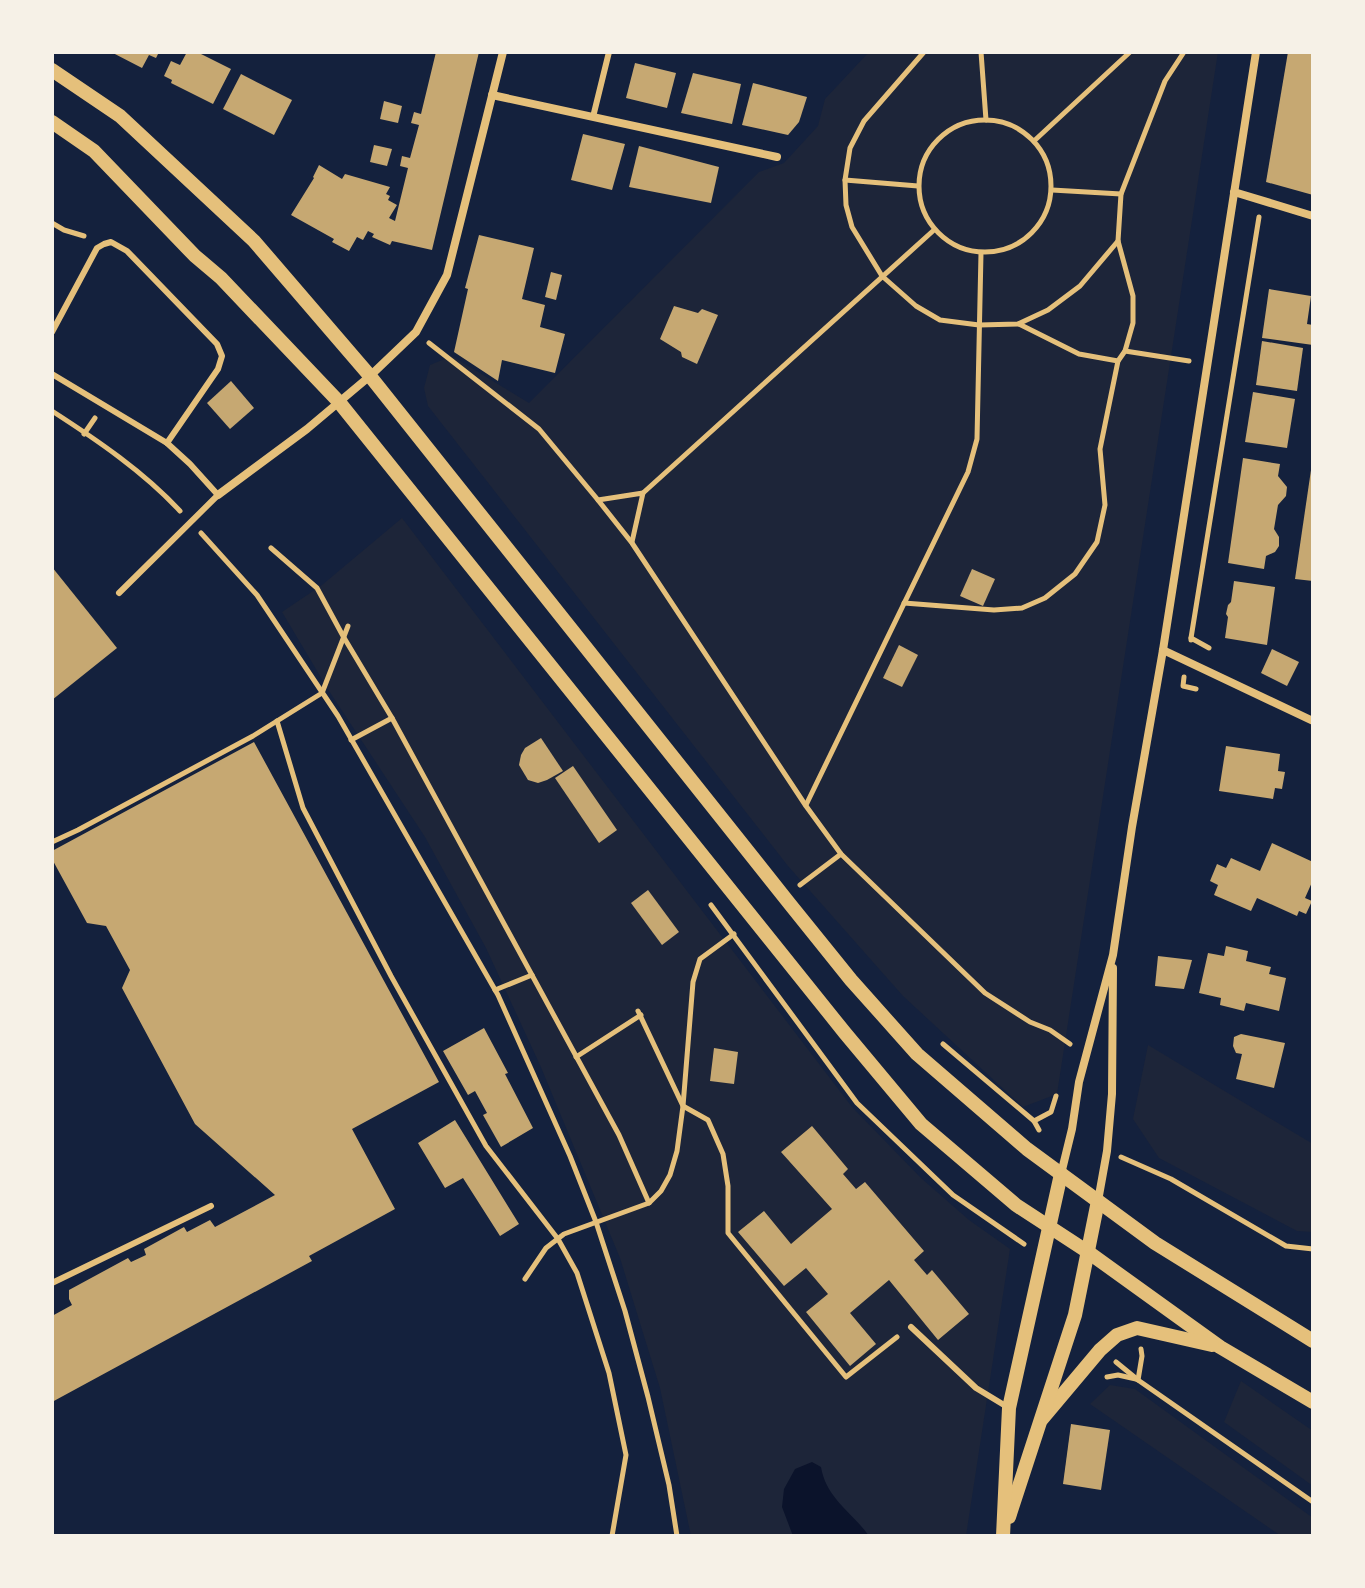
<svg xmlns="http://www.w3.org/2000/svg" width="1365" height="1588" font-family="'Exo 2',sans-serif">
<rect width="100%" height="100%" fill="#14213d"/>
<g fill="#1d2539">
<polygon points="869,52 1218,52 1057,1094 1023,1107 903,996 788,866 428,406 424,388 430,365 452,356 529,403 759,172 784,163 818,126 825,99"/>
<polygon points="402,518 852,1107 921,1178 969,1220 1010,1249 966,1536 691,1536 660,1388 620,1258 540,1065 486,948 425,837 329,691 282,612 322,585"/>
<polygon points="1148,1045 1313,1144 1313,1232 1297,1231 1159,1158 1133,1119"/>
<polygon points="1241,1381 1313,1431 1313,1486 1224,1422"/>
<polygon points="1110,1385 1135,1389 1313,1518 1313,1536 1281,1536 1090,1404"/>
</g>
<path fill="#0b132b" d="M 812,1462 L 821,1467 C 826,1498 852,1512 869,1536 L 793,1536 L 782,1507 L 784,1489 L 795,1469 Z"/>
<g fill="#c6a872">
<polygon points="111,52 159,52 156,58 149,55 142,68"/>
<polygon points="187,52 197,52 231,69 213,104 171,83 172,80 164,76 171,61 180,65"/>
<polygon points="436,52 479,52 432,250 392,241 390,245 372,237 374,234 368,231 363,240 357,237 349,251 332,242 334,239 291,215 314,178 313,177 319,165 342,179 345,174 390,187 386,194 390,196 388,200 397,205 389,218 395,221 408,168 400,166 402,156 410,158 419,125 411,123 414,112 421,114"/>
<polygon points="1288,52 1313,52 1313,195 1266,182"/>
<polygon points="635,63 676,73 667,108 626,98"/>
<polygon points="693,73 741,84 732,124 681,113"/>
<polygon points="241,74 292,100 274,135 223,109"/>
<polygon points="753,83 807,97 799,122 788,135 742,125"/>
<polygon points="384,101 402,106 398,123 380,119"/>
<polygon points="583,134 625,144 612,190 571,180"/>
<polygon points="374,145 392,149 387,166 370,162"/>
<polygon points="639,146 719,167 711,203 629,187"/>
<polygon points="479,235 534,248 522,299 545,305 540,327 565,334 555,373 502,360 498,381 454,352 468,289 465,288"/>
<polygon points="551,272 562,275 556,300 545,297"/>
<polygon points="1269,289 1311,296 1307,324 1313,325 1313,345 1262,338"/>
<polygon points="674,306 698,313 702,309 718,315 697,364 682,357 681,352 660,339"/>
<polygon points="1262,341 1303,348 1297,391 1256,385"/>
<polygon points="231,381 254,408 230,429 207,403"/>
<polygon points="1253,392 1295,399 1287,448 1245,442"/>
<polygon points="1243,458 1280,464 1278,476 1287,487 1286,496 1278,505 1274,529 1279,537 1279,546 1275,552 1266,556 1264,569 1228,563"/>
<polygon points="1311,470 1313,470 1313,581 1295,579"/>
<polygon points="52,567 117,648 52,700"/>
<polygon points="972,569 995,579 983,606 960,596"/>
<polygon points="1234,581 1275,587 1267,645 1225,638 1228,617 1226,614 1228,605 1231,602"/>
<polygon points="899,645 918,655 902,687 883,678"/>
<polygon points="1272,649 1299,662 1287,686 1261,673"/>
<polygon points="541,738 563,771 547,780 538,783 528,780 519,765 521,755 525,748"/>
<polygon points="254,742 439,1082 352,1129 395,1209 309,1256 312,1261 52,1402 52,1316 72,1305 69,1299 69,1290 128,1258 131,1262 146,1255 144,1249 184,1227 187,1232 210,1220 215,1227 275,1195 195,1124 122,988 130,970 106,926 87,923 52,859 52,851"/>
<polygon points="1226,746 1280,754 1278,771 1285,772 1282,789 1275,788 1273,799 1219,791"/>
<polygon points="573,766 617,830 599,843 555,778"/>
<polygon points="1272,843 1313,862 1313,880 1305,898 1312,901 1306,914 1299,911 1297,916 1257,898 1251,911 1214,895 1218,885 1210,881 1217,864 1226,868 1231,858 1260,871"/>
<polygon points="648,890 679,932 662,945 631,903"/>
<polygon points="1226,946 1248,951 1246,961 1271,967 1269,974 1286,978 1279,1011 1246,1003 1244,1011 1220,1005 1221,998 1199,993 1208,953 1224,956"/>
<polygon points="1158,956 1192,960 1184,989 1155,986"/>
<polygon points="484,1028 508,1073 505,1074 533,1128 501,1147 483,1115 487,1113 475,1091 468,1095 443,1051"/>
<polygon points="1241,1034 1285,1043 1274,1088 1236,1079 1242,1054 1236,1053 1233,1046 1234,1037"/>
<polygon points="714,1048 738,1052 734,1084 710,1081"/>
<polygon points="455,1120 519,1224 500,1236 463,1178 445,1188 418,1143"/>
<polygon points="812,1126 848,1169 843,1174 856,1189 865,1182 924,1251 914,1260 927,1275 932,1270 969,1314 938,1340 889,1280 850,1313 876,1344 850,1366 806,1312 828,1294 806,1268 784,1286 738,1232 764,1211 791,1244 832,1209 781,1152"/>
<polygon points="1071,1424 1110,1430 1101,1490 1063,1484"/>
</g>
<g fill="none" stroke-linecap="round" stroke-linejoin="round">
<g stroke="#e5c07b" stroke-width="5">
<polyline points="924,52 864,121 850,148 845,180 846,205 852,227 882,276 916,306 940,320 979,325 1018,324 1048,310 1080,286 1118,241"/>
<polyline points="981,52 986,120"/>
<circle cx="985" cy="186" r="66"/>
<polyline points="1034,141 1130,52"/>
<polyline points="845,180 918,186"/>
<polyline points="1052,190 1121,194"/>
<polyline points="52,223 64,230 84,236"/>
<polyline points="1019,324 1079,354 1118,361"/>
<polyline points="429,343 539,429 598,500 632,543 806,806 841,854 985,993 1030,1022 1050,1030 1070,1044"/>
<polyline points="1125,351 1189,361"/>
<path d="M 52,411 C 97,440 144,472 180,511"/>
<polyline points="84,434 95,418"/>
<polyline points="643,493 934,230"/>
<polyline points="598,500 643,493 632,542"/>
<polyline points="201,533 257,595 338,716 498,995 570,1156 596,1222 625,1311 648,1397 669,1485 677,1536"/>
<polyline points="271,548 317,588 343,636 392,718 619,1135 649,1203"/>
<polyline points="904,603 994,610 1022,608 1045,598 1075,574 1097,542 1105,505 1100,449 1118,361 1125,351 1133,323 1133,296 1118,241 1121,194 1165,81 1184,52"/>
<polyline points="1191,638 1259,217"/>
<polyline points="1191,640 1191,638 1209,648"/>
<polyline points="1184,677 1183,686 1196,689"/>
<polyline points="277,721 303,808 391,976 486,1146 558,1239 577,1273 609,1373 626,1455 612,1536"/>
<polyline points="351,740 392,718"/>
<polyline points="806,805 968,472 977,439 981,253"/>
<polyline points="52,842 78,830 253,736 322,693 348,626"/>
<polyline points="800,885 841,854"/>
<polyline points="711,905 857,1103 953,1195 1024,1244"/>
<polyline points="495,990 532,975"/>
<polyline points="638,1011 683,1106 708,1120 723,1154 728,1186 728,1233 846,1377 897,1337"/>
<polyline points="943,1044 1034,1121 1039,1130"/>
<polyline points="576,1057 641,1015"/>
<polyline points="1034,1121 1051,1112 1056,1096"/>
<polyline points="1121,1157 1171,1179 1286,1246 1313,1249"/>
<polyline points="525,1279 546,1248 564,1234 649,1203 661,1191 670,1175 677,1151 683,1106 693,982 700,959 734,934"/>
<polyline points="1116,1362 1138,1380 1313,1502"/>
<polyline points="1107,1377 1118,1375 1136,1379"/>
<polyline points="1138,1380 1142,1356 1141,1349"/>
</g>
<g stroke="#e5c07b" stroke-width="6">
<polyline points="593,117 609,52"/>
<polyline points="52,332 97,248 104,244 111,242 127,251 217,344 222,356 218,369 167,443"/>
<polyline points="52,374 167,443 190,464 218,495 119,593"/>
<polyline points="52,1283 211,1206"/>
<polyline points="911,1327 976,1388 1009,1408"/>
</g>
<g stroke="#e5c07b" stroke-width="8">
<polyline points="492,95 777,157"/>
<polyline points="1234,192 1313,216"/>
<polyline points="218,495 307,429 370,376 416,332 447,275 503,52"/>
<polyline points="1163,650 1313,721"/>
<polyline points="1061,1174 1072,1129 1079,1082 1113,955 1132,827 1163,650 1256,52"/>
<polyline points="1098,1201 1107,1151 1112,1094 1113,968"/>
</g>
<g stroke="#e5c07b" stroke-width="14">
<polyline points="52,70 120,116 254,241 370,376 789,903 851,980 917,1054 1027,1149 1155,1243 1313,1341"/>
<polyline points="52,122 94,151 195,256 221,278 339,402 845,1033 921,1124 1016,1205 1088,1252 1220,1347 1313,1402"/>
<polyline points="1042,1419 1100,1350 1117,1335 1137,1328 1212,1345"/>
<polyline points="1009,1517 1075,1315 1098,1201"/>
<polyline points="1003,1536 1009,1408 1061,1174"/>
</g>
</g>
<rect width="1365" height="1588" fill="none" stroke="#f6f1e7" stroke-width="108"/>
</svg>
